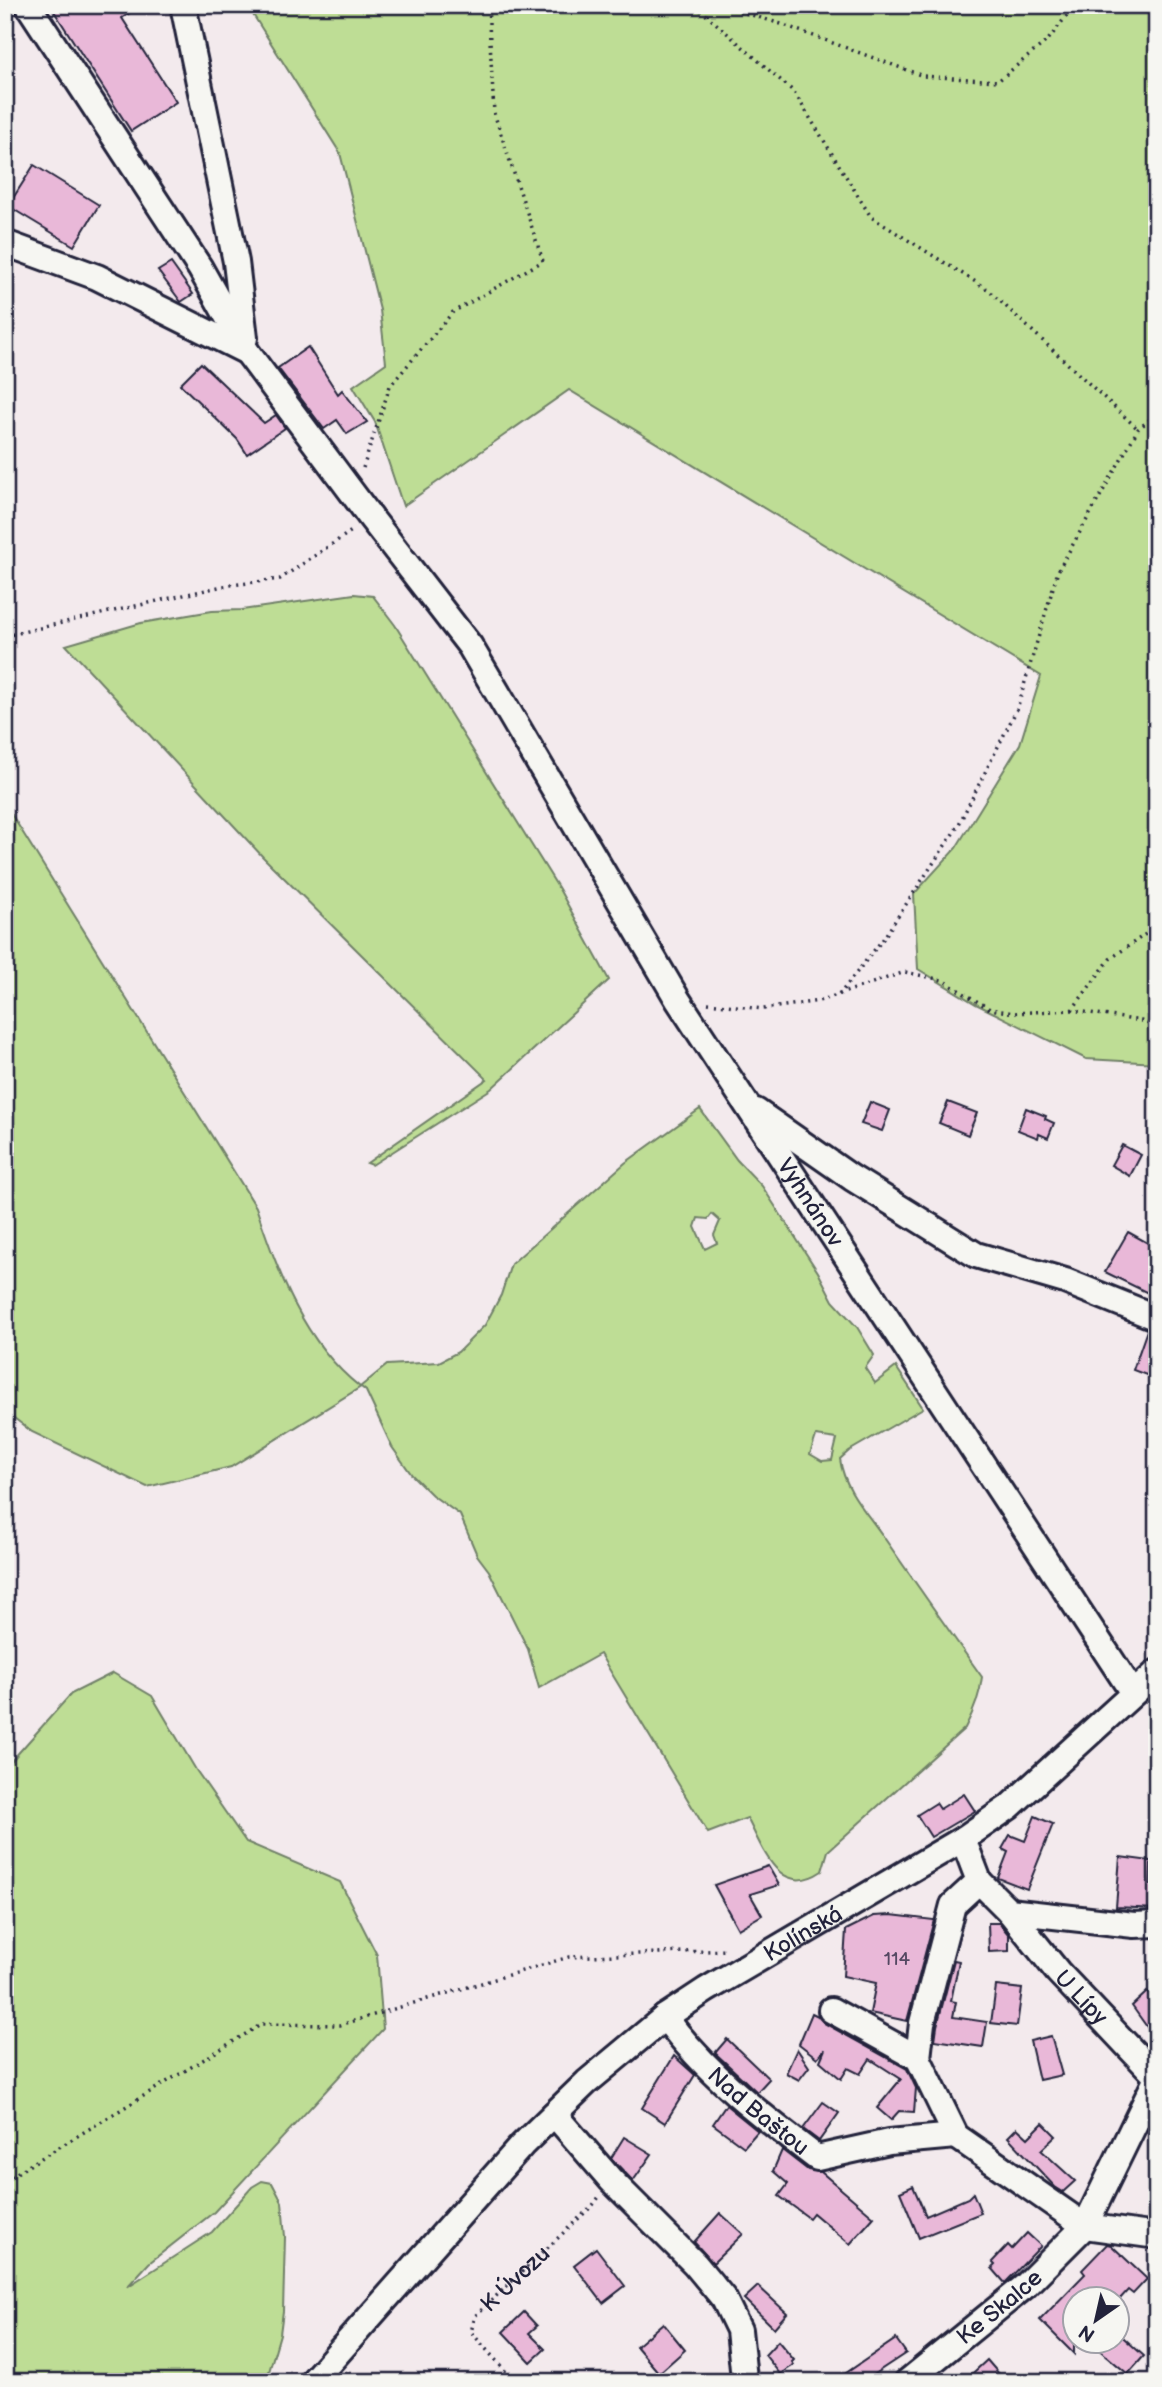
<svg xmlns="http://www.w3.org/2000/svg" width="1162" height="2387" font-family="'Balsamiq Sans',sans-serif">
<rect width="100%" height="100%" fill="#f3eaed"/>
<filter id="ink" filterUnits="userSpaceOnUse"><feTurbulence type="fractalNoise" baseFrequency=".0143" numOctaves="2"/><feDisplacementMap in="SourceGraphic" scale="14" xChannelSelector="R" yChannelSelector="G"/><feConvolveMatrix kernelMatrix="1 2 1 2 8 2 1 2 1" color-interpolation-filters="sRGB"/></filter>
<g filter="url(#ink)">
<g fill="#bedd95" stroke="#708068" stroke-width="2" fill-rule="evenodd">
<polygon points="247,5 1157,5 1157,1063 1086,1059 976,1004 918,969 914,894 956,848 1020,744 1041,676 569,390 403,506 375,422 353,386 386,363 380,310 340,153"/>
<polygon points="354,594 373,596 395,625 559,889 609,980 491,1089 372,1165 367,1163 487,1079 263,857 66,645 141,623 212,611 242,610"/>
<path d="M 5,804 L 256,1207 C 279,1274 303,1342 360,1387 L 387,1365 L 439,1362 L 458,1352 L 485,1325 L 501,1295 L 511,1264 L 625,1163 L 700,1109 L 737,1160 L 762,1186 L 818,1272 L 833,1301 L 857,1327 L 874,1355 L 865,1368 L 875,1383 L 896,1367 L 923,1408 L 849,1451 L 840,1459 C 844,1490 868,1514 885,1539 C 917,1585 949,1631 982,1677 C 980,1696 974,1711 965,1728 L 828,1851 L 822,1871 C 779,1900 763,1848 747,1818 L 708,1833 L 600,1654 L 539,1688 L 528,1649 L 489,1571 L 477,1555 L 460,1515 L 432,1495 L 412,1475 L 392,1447 L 366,1391 L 361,1387 L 231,1467 L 147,1487 L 32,1432 L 5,1411 ZM 712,1214 L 720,1221 L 714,1235 L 717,1243 L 705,1249 L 695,1227 L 698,1218 L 708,1219 ZM 816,1436 L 837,1439 L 832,1460 L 822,1461 L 810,1454 Z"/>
<polygon points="113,1673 152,1696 196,1770 246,1842 340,1882 377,1955 383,2029 214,2212 149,2263 127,2287 212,2232 252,2187 262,2181 272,2183 282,2202 285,2237 283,2311 280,2334 266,2382 5,2382 5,1768 71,1694"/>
</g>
<g fill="#e9b8d8" stroke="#22223b" stroke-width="2">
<polygon points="50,5 142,5 122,18 176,102 131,131"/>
<polygon points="34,165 99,205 74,246 8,206"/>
<polygon points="171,263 193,294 181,302 158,271"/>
<polygon points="308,347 338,394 342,390 367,422 347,434 337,420 324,429 278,368"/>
<polygon points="201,363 264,423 276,415 285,428 247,454 237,439 180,384"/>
<polygon points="870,1102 890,1110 882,1131 861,1124"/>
<polygon points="948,1102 977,1113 968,1135 939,1123"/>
<polygon points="1026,1108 1046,1116 1045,1119 1054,1123 1048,1138 1039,1134 1038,1138 1018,1130"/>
<polygon points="1122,1145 1141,1155 1130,1176 1111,1165"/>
<polygon points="1128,1232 1157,1248 1157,1282 1150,1294 1105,1272"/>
<polygon points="1147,1330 1157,1333 1157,1356 1149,1376 1133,1370"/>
<polygon points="964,1794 975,1811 931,1837 917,1815 936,1803 940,1809"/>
<polygon points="1035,1816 1053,1824 1027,1889 998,1878 1008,1852 1002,1849 1010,1835 1025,1841"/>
<polygon points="1120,1857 1151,1861 1150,1885 1157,1885 1157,1909 1116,1907"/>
<polygon points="768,1866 779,1885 750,1894 762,1915 738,1929 714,1885"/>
<polygon points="891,1915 934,1920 907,2021 870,2013 876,1983 843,1976 846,1930 874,1916"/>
<polygon points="988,1923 999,1923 1009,1935 1009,1951 989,1952"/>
<polygon points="954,1960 959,1961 951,2001 956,2002 953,2017 987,2022 983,2047 935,2040 937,2026"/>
<polygon points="996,1986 1022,1989 1017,2026 991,2023"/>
<polygon points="1147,1992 1157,2004 1157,2041 1132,2006"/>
<polygon points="812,2013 818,2016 824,2023 907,2069 916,2088 914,2112 899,2111 891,2120 877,2108 901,2079 870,2059 860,2074 848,2068 841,2079 820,2061 825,2049 817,2058 799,2044"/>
<polygon points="1051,2036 1062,2075 1039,2080 1030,2041"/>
<polygon points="727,2039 769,2079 757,2092 715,2053"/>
<polygon points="797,2049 809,2067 799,2080 786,2073"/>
<polygon points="674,2056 695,2075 665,2123 642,2108"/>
<polygon points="823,2102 839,2113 819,2141 803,2129"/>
<polygon points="726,2105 758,2131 744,2147 713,2124"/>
<polygon points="1043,2123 1056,2136 1041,2150 1075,2181 1063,2192 1055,2187 1008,2137 1017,2128 1028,2138"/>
<polygon points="624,2137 652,2154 633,2181 611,2158"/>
<polygon points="782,2150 808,2170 821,2172 874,2217 850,2244 813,2213 809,2218 779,2196 788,2184 773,2171"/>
<polygon points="913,2186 926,2216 968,2198 973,2193 981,2213 919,2238 900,2192"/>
<polygon points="720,2213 743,2234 713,2263 694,2242"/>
<polygon points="1027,2233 1041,2246 1005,2283 992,2268 995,2265 992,2262 1008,2245 1012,2249"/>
<polygon points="1107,2244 1111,2245 1147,2279 1133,2294 1128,2290 1119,2300 1074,2300 1074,2354 1040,2320 1085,2274 1082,2270"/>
<polygon points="596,2248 625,2286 603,2303 574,2265"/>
<polygon points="758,2286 787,2313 774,2328 744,2299"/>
<polygon points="524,2312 537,2326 529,2333 545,2349 531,2362 503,2332"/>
<polygon points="663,2323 685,2350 659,2373 636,2346"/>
<polygon points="1116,2331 1144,2356 1128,2374 1090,2342 1116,2342"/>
<polygon points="896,2339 906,2353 862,2382 833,2382"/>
<polygon points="778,2341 794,2360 792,2362 794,2365 780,2374 765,2355"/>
<polygon points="987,2360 1006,2382 963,2382"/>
</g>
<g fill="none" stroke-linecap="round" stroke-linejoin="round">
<defs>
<g id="minor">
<path id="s2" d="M 28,5 L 200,268 L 247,352 L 371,518 L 470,646 L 678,1000 L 1133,1693"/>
<polyline points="183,5 236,262 245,338"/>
<polyline points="5,243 97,277 247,352"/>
<polyline points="756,1111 852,1178 976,1255 1065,1281 1157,1318"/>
<path id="s3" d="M 963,1839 L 979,1881 L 1009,1911 L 1058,1972 L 1157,2077"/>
<polyline points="1009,1911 1134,1925 1157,1924"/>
<polyline points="831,2010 918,2058 956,2136 1085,2226 1157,2236"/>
<path id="s4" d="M 665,2017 C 706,2074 762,2116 817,2158 L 889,2142 L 956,2136"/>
<polyline points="918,2058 922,2023 953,1905 979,1881"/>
<polyline points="554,2114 611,2180 695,2264 724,2299 739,2330 744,2379 746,2382"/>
<path id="s5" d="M 312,2382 L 522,2145 L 587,2082 L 665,2017 L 706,1990 L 963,1839 L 1009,1807 L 1157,1672"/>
<path id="s6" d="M 907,2382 L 1025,2286 L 1085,2226 L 1157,2078"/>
</g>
</defs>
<use href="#minor" stroke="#22223b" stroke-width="30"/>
<g stroke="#22223b" stroke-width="3.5" stroke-dasharray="2 5" stroke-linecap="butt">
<polyline points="695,5 794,92 871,217 987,289 1138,429"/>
<polyline points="719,5 781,24 923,76 998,81 1048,40 1075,5"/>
<polyline points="1141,5 1157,26"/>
<polyline points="363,468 390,386 453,312 543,261 494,113 488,5"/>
<polyline points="5,636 223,586 280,579 353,530"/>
<polyline points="839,995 883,939 958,826 1017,709 1058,571 1138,429 1157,414"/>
<polyline points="708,1003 763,1009 819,1001 905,972 942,980 990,1009 1014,1013 1072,1010 1141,1021 1157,1027"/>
<polyline points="1072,1010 1110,959 1157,926"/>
<polyline points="5,2180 262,2024 340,2025 569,1957 728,1950"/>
<path id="s1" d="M 515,2382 L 471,2332 L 475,2316 L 593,2205 L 599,2197"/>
</g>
<use href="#minor" stroke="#f6f6f2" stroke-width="24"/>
</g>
</g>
<g text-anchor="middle" stroke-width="5" stroke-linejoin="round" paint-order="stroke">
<g font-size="19" fill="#544862">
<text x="897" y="1965">114</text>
</g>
<g font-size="23" fill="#22223b" stroke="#f6f6f2">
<text dy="8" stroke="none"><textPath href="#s2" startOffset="1432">Vyhnánov</textPath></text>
<text dy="8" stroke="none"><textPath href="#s5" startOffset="670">Kolínská</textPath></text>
<text dy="8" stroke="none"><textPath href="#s3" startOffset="200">U Lípy</textPath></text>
<text dy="8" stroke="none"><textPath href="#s4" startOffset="133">Nad Baštou</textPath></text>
<text dy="8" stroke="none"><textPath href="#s1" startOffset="138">K Úvozu</textPath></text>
<text dy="8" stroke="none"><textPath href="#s6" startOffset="119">Ke Skalce</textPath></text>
</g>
</g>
<rect width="1162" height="2387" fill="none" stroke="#f6f6f2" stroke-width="28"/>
<rect x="14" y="14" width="1134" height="2359" fill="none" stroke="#22223b" stroke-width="2.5" filter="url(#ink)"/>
<g transform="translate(1096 2320) rotate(214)"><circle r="33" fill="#f6f6f2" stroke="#a1a1a9" stroke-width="2"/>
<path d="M0-5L12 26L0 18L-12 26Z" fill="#22223b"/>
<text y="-10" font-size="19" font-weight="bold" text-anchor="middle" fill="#22223b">N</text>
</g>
</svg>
